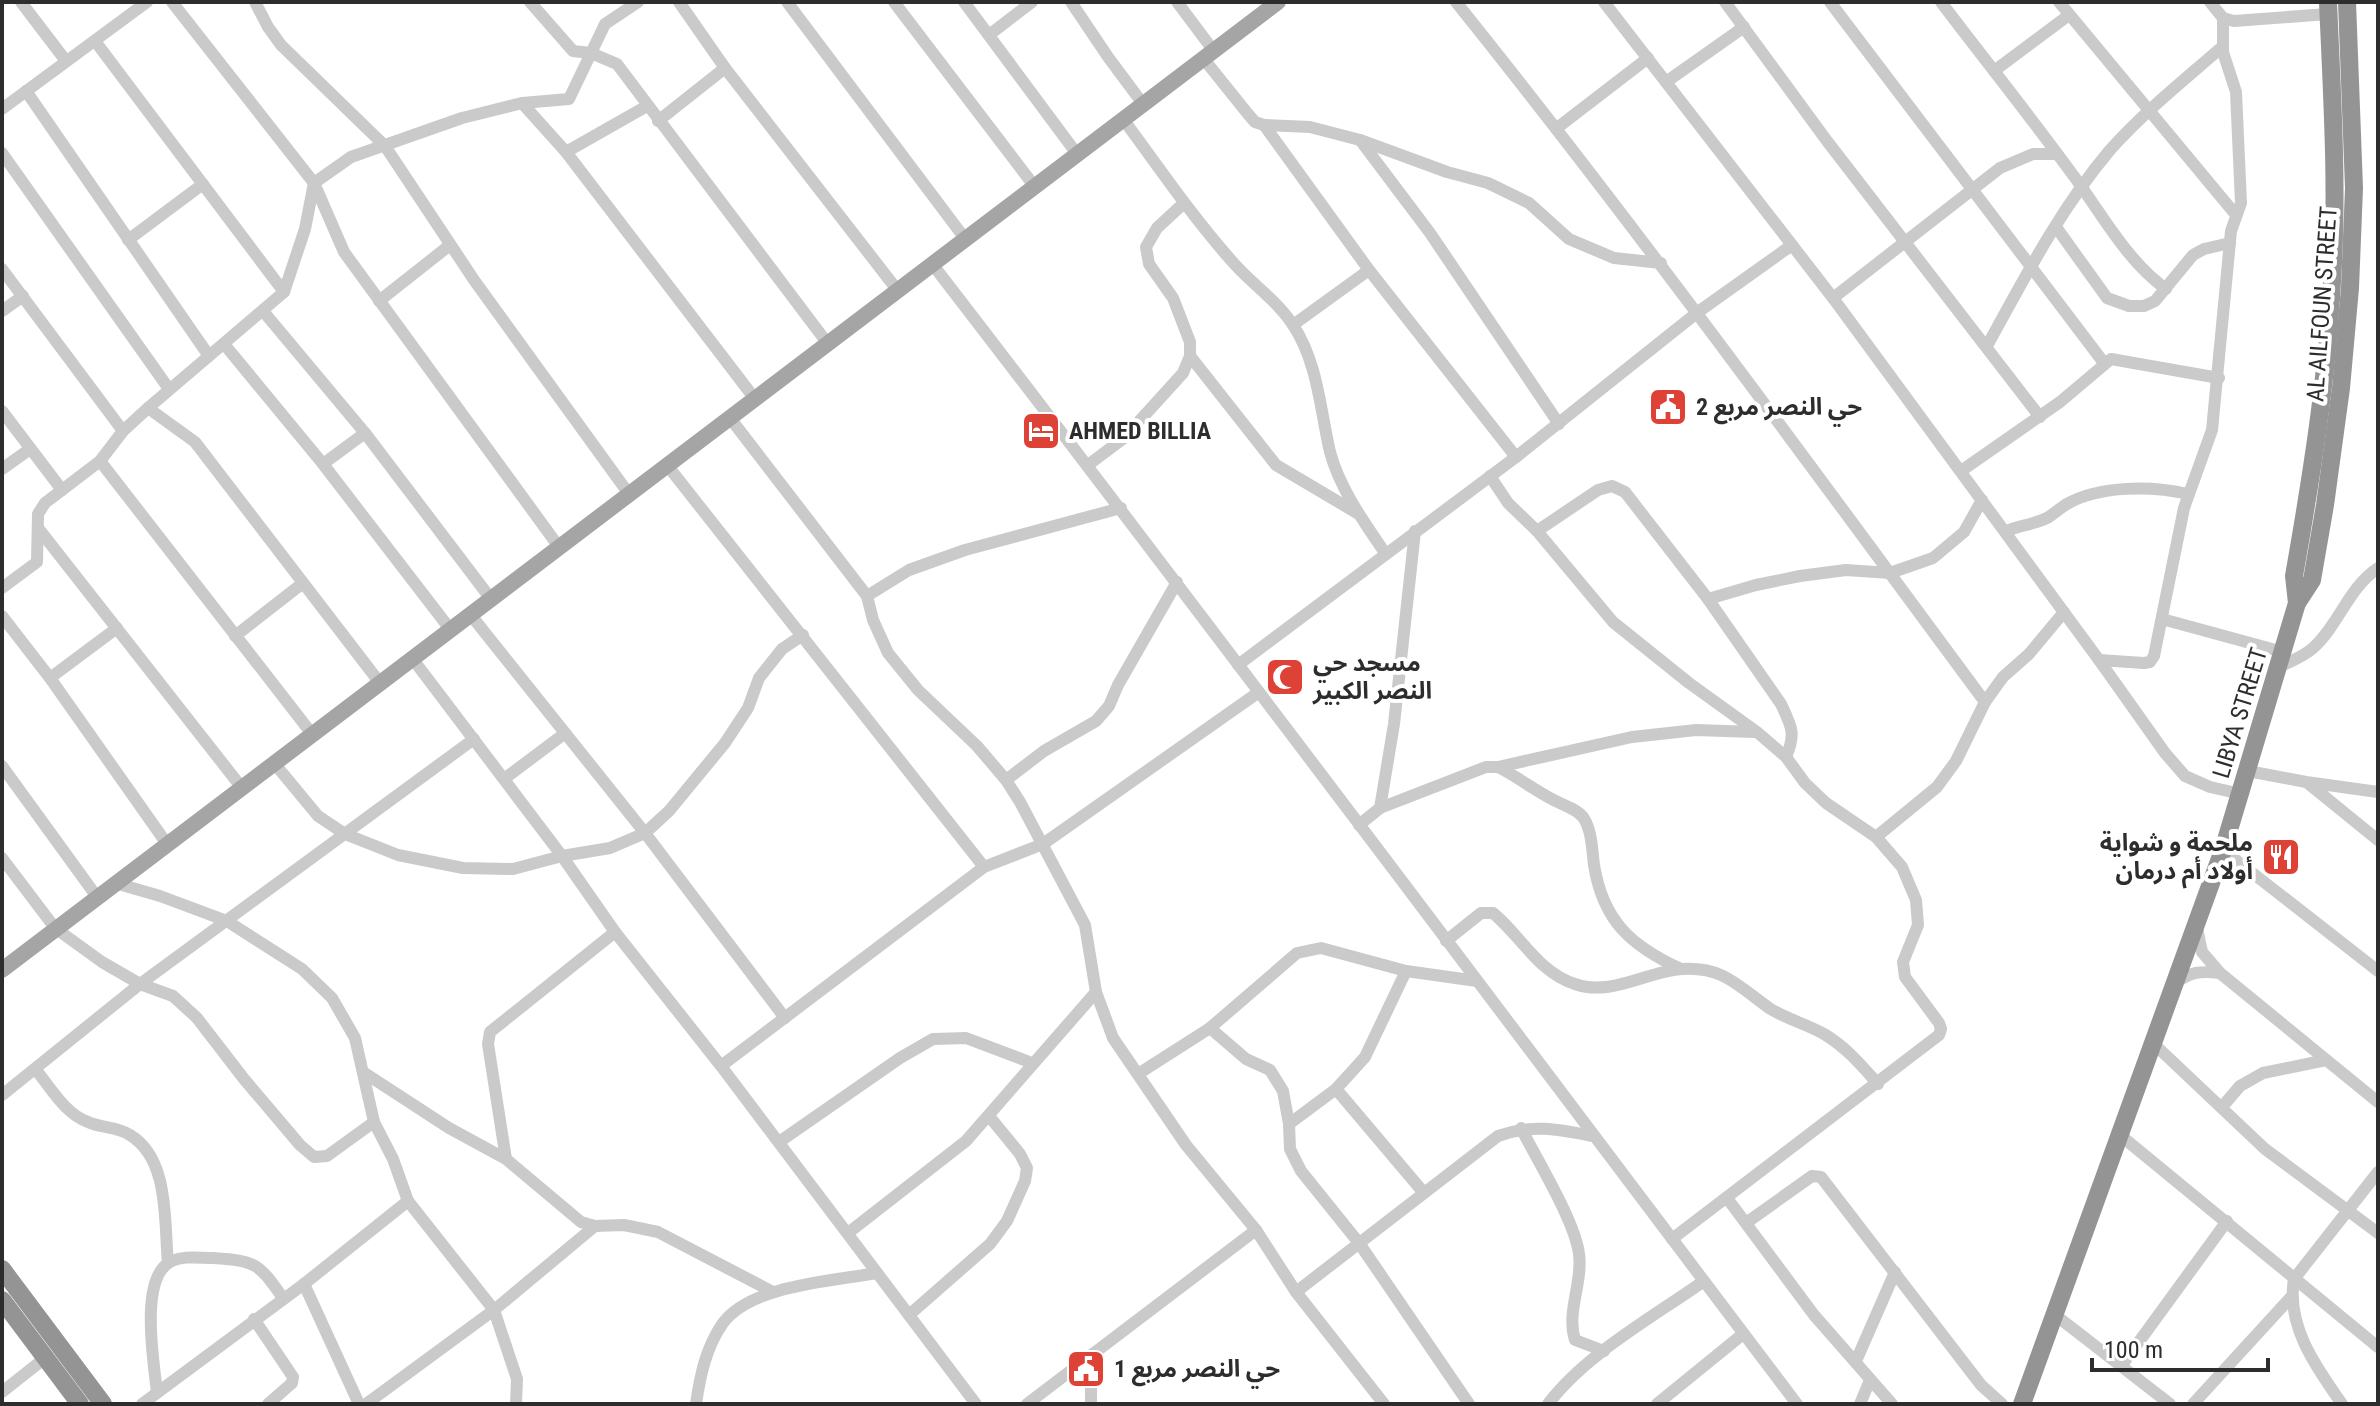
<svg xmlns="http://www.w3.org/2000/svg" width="2380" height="1406" font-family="'Roboto Condensed','Noto Sans Arabic',sans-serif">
<rect width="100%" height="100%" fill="#fff"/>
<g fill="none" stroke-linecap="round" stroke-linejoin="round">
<g stroke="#cacaca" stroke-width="12">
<polyline points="21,2 66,61"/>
<polyline points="172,2 314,183 344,252 559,547"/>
<polyline points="255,2 268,27 281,45 385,146 474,280 629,494"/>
<polyline points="530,2 573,51 591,53 617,64 828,344"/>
<polyline points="679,2 725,68"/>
<polyline points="787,2 966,240"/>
<polyline points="894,2 1035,187"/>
<polyline points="964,2 1077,154"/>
<polyline points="1071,2 1108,57 1143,104"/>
<polyline points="1177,2 1213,50"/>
<path d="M 1456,2 C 1639,230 1811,467 1985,702"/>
<polyline points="1604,2 1833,298 2099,660 2165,753 2185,776 2210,787 2241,794"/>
<polyline points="1725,2 1827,141 2040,417"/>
<polyline points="1830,2 2104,363"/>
<path d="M 1941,2 C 1985,60 2030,116 2073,175 C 2102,214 2126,260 2166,289"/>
<polyline points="2059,2 2236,215"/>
<polyline points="2210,2 2223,18 2234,21 2328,14"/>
<polyline points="989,35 1032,2"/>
<polyline points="95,41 284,292"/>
<polyline points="1203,58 1248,114 1255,122 1264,125 1369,270 1516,457"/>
<polyline points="1994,71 2069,15"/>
<polyline points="1666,82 1744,27"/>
<polyline points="26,91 209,356"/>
<polyline points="522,103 566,152 755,399"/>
<polyline points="2,109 147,2"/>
<path d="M 1123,119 C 1158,166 1191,215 1230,259 C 1249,282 1276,299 1293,325 C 1318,363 1320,409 1330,452 C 1340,489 1364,522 1385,553"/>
<polyline points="658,121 725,68 898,291"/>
<polyline points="1264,125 1310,127 1360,140 1447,172 1488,183 1529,203 1569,239 1614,258 1661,263"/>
<polyline points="1557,128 1648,58"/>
<polyline points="1360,140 1430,233 1559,424"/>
<polyline points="566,152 647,106"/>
<polyline points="2,153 169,389"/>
<polyline points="2056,227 2107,298 2129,306 2144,306 2155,301 2193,255 2204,249 2230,243"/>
<polyline points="128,240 203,184"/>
<path d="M 933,265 C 1224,642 1509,1024 1797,1404"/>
<polyline points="2,269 123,431"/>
<polyline points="1833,298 2000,168 2033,154 2057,154"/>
<polyline points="379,301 450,245"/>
<polyline points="2,311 23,296"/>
<polyline points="263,311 365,433"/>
<polyline points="1293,325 1369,270"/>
<polyline points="224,344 323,464 450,629"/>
<path d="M 1987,346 C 2024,279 2060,209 2110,150 C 2144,112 2184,80 2222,47"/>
<polyline points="1190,356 1276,465 1357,513"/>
<polyline points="148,408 195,442 380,683"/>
<polyline points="2,411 62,490"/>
<polyline points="730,418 867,596 873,620 888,653 918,690 977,746 1006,780 1020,802 1085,925 1096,992 1113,1038 1186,1145 1256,1230 1296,1292 1384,1404"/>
<polyline points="100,461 312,734"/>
<polyline points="323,464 365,433 491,599"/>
<polyline points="667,465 984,867"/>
<polyline points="1088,465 1124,438 1183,373 1190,356 1190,342 1173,298 1149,264 1146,247 1157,228 1184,203"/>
<polyline points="2,469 30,449"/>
<polyline points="1961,471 2060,402 2111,359 2219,378"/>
<polyline points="1490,476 1508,503 1537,531 1613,622 1689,683 1757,732 1786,757 1805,783 1826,803 1876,837 1902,867 1916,900 1918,925 1903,962 1905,977 1939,1023 1941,1029 1939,1035 1672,1239"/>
<polyline points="38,528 242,788"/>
<path d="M 1537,531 L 1598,490 L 1612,486 L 1625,492 L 1708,599 L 1781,704 C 1792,727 1796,734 1786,757"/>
<path d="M 2006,531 C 2019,526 2034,524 2047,518 C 2054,514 2060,508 2067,504 C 2100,485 2153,486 2188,494"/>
<polyline points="2,588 37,562 38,514 45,503 100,461 123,431 148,408 284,292 305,229 314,183 351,157 462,118 522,103 569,99 605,24 638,2"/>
<polyline points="867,596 909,570 965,550 1121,508"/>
<polyline points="1708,599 1756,585 1800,576 1846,570 1890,573 1933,558 1964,532 1982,500"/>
<polyline points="470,614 645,833 785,1018"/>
<polyline points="2,616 50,678 167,844"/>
<polyline points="2162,619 2283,652"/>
<polyline points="235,636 303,583"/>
<polyline points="412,658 562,856 615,932 721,1066 976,1404"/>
<polyline points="2099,660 2144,663 2150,662 2154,656 2184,508 2212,430 2231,231 2241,203 2236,92 2223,52 2223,18"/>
<polyline points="1238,665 1516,457 1698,312 1792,245"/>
<path d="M 2279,667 C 2291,661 2303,657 2313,648 C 2338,626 2349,587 2378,568"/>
<polyline points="50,678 117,628"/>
<polyline points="274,763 318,816 345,834 398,855 463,868 513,869 562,856 610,848 645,833 669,811 725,743 748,708 759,678 782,649 803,635"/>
<polyline points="2,766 97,897"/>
<path d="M 1498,767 C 1520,778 1539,794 1562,804 C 1571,808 1577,810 1583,817 C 1592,830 1592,850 1594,865 C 1603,921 1631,946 1681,969"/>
<polyline points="2248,771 2306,782 2378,792"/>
<polyline points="504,779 564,734"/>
<polyline points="1006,780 1044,751 1096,721 1109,706 1118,685 1177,582"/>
<polyline points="2309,784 2378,840"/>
<polyline points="1380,808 1394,724 1415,531"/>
<polyline points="1359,825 1380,808 1486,767 1498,767 1632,737 1696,730 1754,732"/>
<polyline points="1876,837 1937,787 1956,761 1985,702 2003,677 2029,654 2064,612"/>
<polyline points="2223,850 2378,971"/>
<polyline points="2,858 55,928 102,962 140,984 173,996 197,1018 244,1079 300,1145 314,1157 327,1156 374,1122"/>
<polyline points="115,883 160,896 227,921 302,969 332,998 355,1038 374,1122 393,1159 408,1201 494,1310 517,1379 516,1404"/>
<polyline points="2197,928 2202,952 2220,973 2378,1102"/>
<path d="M 1446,941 L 1481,913 L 1493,913 C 1521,936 1539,973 1575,984 C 1611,997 1647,971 1683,969 C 1724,967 1738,986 1769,1008 C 1786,1019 1807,1024 1824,1034 C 1846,1047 1861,1065 1878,1084"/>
<path d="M 2175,984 C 2190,971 2201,971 2220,973"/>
<polyline points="1210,1028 1246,1059 1270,1070 1283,1091 1289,1124 1290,1149 1301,1171 1359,1243 1469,1404"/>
<polyline points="2154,1044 2265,1149 2378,1233"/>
<polyline points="721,1066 984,867 1043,844 1259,692"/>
<path d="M 36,1070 C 51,1088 65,1114 88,1122 C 101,1128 118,1127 130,1135 C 170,1159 164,1223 168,1263"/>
<polyline points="363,1072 449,1128 506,1159 581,1222 595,1226 624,1225 658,1232 773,1292"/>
<polyline points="1138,1074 1210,1028 1297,953 1321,948 1406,971 1477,981"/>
<polyline points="1336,1089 1424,1193"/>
<polyline points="2,1095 140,984 474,739"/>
<polyline points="2222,1107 2240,1086 2263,1073 2326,1060"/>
<polyline points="1289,1124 1336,1089 1365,1057 1406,971"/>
<path d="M 1521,1128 C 1537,1160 1575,1221 1579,1254 C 1583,1283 1566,1312 1575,1340 L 1604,1351"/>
<polyline points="2120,1135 2378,1347"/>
<polyline points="779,1142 900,1058 933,1039 966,1038 1032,1063"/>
<polyline points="506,1159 488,1044 490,1032 615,932"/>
<polyline points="1727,1198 1814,1315 1892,1404"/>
<polyline points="1746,1223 1812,1176 1821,1177 1981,1385 2002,1404"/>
<polyline points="848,1233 966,1141 1096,992"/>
<polyline points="304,1284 359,1404"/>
<path d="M 1296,1292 L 1498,1136 C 1533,1124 1557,1129 1592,1136"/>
<polyline points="2054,1314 2170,1404"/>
<polyline points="909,1315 990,1244 1007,1221 1025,1181 1027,1168 1020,1154 989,1116"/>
<polyline points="254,1319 293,1377 292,1383 268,1404"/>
<polyline points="1856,1361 1895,1272"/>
<polyline points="2122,1365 2227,1221"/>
<polyline points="2,1392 45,1358"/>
<path d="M 157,1393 C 154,1363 139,1279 170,1262 C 183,1255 199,1258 213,1258 C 257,1261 258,1263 283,1298"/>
<polyline points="142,1404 304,1284 408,1201"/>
<polyline points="366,1404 494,1310 595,1226"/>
<path d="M 696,1404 C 700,1376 706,1347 723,1323 C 751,1285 833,1281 877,1273"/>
<polyline points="1027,1404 1256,1230"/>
<polyline points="1091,1404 1091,1355"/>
<path d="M 1548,1404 C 1586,1354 1653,1317 1704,1281"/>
<polyline points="1657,1404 1743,1334"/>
<polyline points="1860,1404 1870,1380"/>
<polyline points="2193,1404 2291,1297"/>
<path d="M 2342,1404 C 2316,1367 2286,1326 2294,1279 L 2378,1172"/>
</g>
<polyline stroke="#a5a5a5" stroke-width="16" points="2,970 1278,2"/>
<g stroke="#949494" stroke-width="18">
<polyline points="2297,603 2312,580 2325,505 2341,388 2350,288 2354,188 2347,2"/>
<polyline points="2,1269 103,1404"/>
<polyline points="2,1300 80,1404"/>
<path d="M 2022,1404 L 2223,850 L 2297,603 L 2294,576 C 2311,479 2327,380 2332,281 C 2338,188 2332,95 2328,2"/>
</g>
</g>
<defs>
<symbol id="civic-square" viewBox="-11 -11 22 22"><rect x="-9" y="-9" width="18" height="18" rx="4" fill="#de4135" stroke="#fff"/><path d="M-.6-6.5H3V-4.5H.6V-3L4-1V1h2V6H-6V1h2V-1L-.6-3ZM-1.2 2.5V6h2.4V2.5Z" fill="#fff"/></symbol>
<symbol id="hotel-square" viewBox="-11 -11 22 22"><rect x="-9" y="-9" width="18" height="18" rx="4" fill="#de4135" stroke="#fff"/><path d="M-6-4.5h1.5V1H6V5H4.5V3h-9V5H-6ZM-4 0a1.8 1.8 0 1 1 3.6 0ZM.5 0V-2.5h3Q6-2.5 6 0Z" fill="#fff"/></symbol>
<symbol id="mosque-square" viewBox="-11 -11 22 22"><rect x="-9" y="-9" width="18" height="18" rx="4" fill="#de4135" stroke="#fff"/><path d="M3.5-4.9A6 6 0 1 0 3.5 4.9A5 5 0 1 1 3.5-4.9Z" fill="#fff"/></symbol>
<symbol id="restaurant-square" viewBox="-11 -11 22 22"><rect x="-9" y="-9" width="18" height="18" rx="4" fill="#de4135" stroke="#fff"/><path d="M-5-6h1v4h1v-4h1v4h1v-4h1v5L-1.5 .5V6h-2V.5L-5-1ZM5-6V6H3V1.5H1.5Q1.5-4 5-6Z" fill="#fff"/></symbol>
</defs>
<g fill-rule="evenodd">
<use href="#civic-square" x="1646" y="385" width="44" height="44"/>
<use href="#hotel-square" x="1019" y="409" width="44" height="44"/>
<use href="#mosque-square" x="1263" y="655" width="44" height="44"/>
<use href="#restaurant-square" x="2259" y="835" width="44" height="44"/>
<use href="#civic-square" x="1064" y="1347" width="44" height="44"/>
</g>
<g text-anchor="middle" stroke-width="8" stroke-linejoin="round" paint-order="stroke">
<g font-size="24" fill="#2d2d2d" stroke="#fff">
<text transform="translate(2322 304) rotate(-86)" y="8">AL AILFOUN STREET</text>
<text transform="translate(2240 713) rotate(-73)" y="8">LIBYA STREET</text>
</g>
<g font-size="24" font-weight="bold" fill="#2d2d2d" stroke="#fff" text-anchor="start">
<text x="1696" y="415">حي النصر مربع 2</text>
<text x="1069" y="439">AHMED BILLIA</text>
<text x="1313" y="671">مسجد حي<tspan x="1313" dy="28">النصر الكبير</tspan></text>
<text x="2253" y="851" text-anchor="end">ملحمة و شواية<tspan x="2253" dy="28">أولاد أم درمان</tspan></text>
<text x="1114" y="1377">حي النصر مربع 1</text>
</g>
</g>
<rect width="2380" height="1406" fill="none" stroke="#2d2d2d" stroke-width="8"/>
<path d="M2092 1358v12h176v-12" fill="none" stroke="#2d2d2d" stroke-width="4"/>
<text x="2104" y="1358" font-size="24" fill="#2d2d2d" stroke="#ffffff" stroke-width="6" paint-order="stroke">100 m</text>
</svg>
